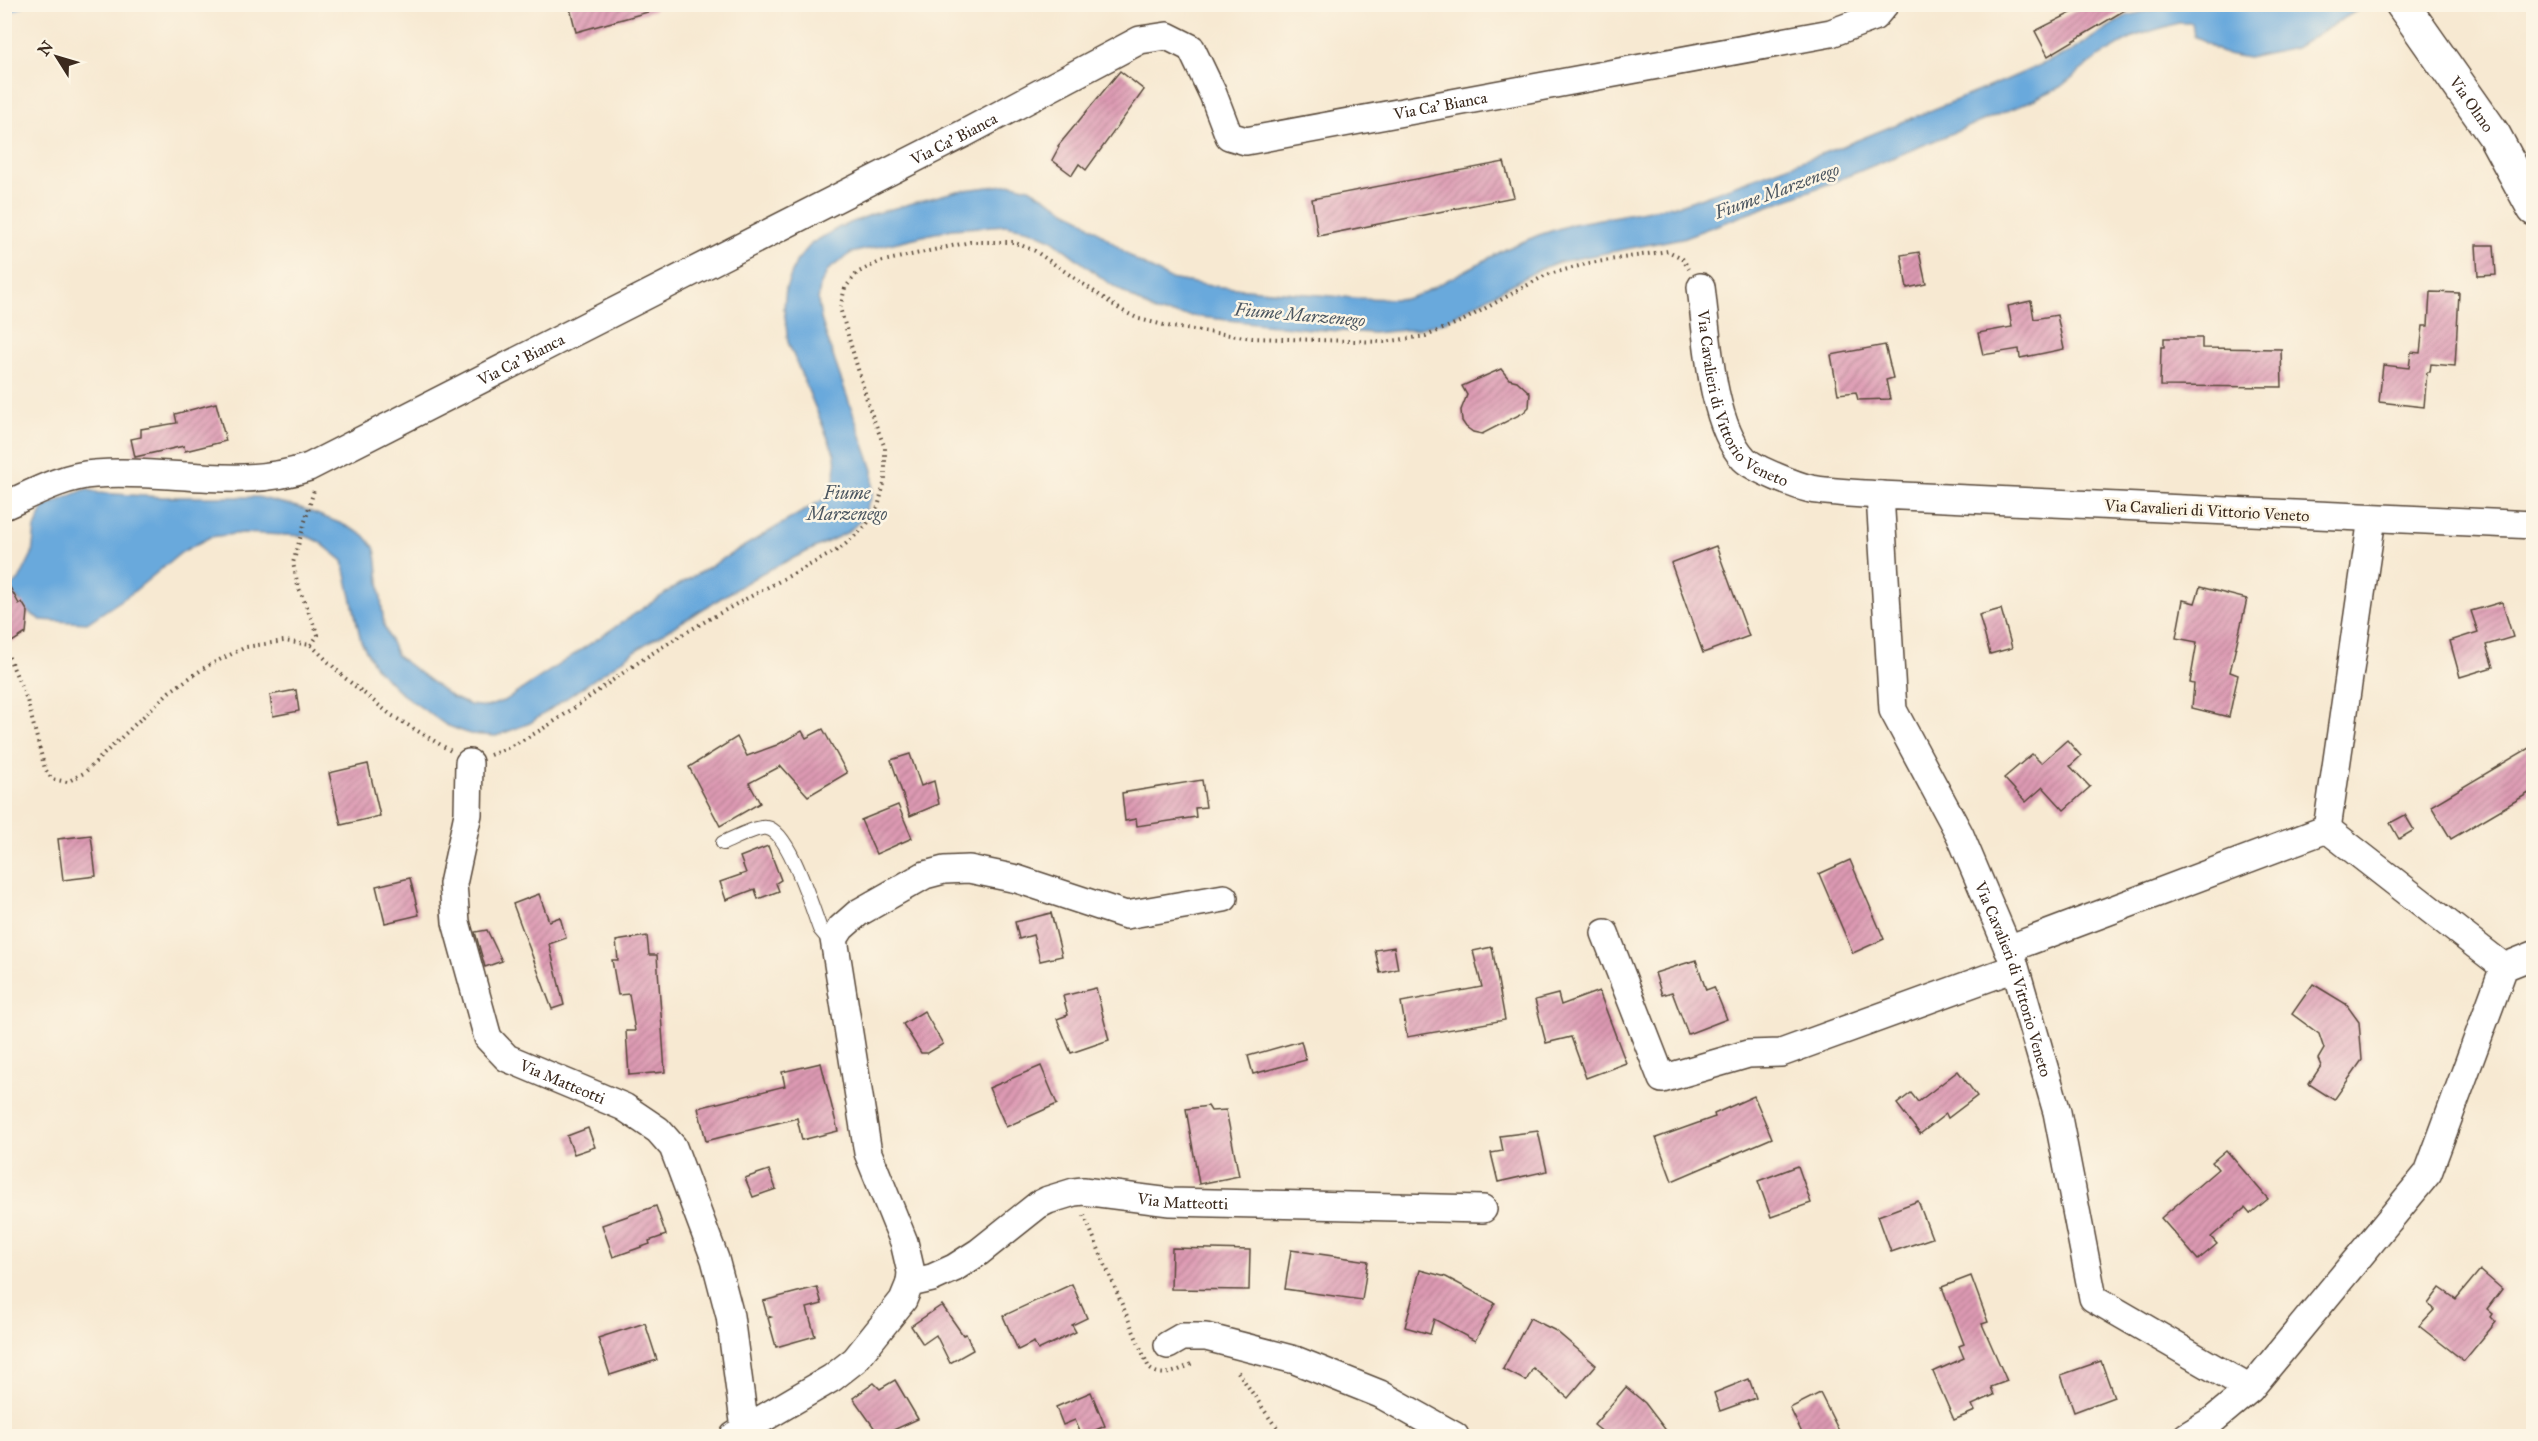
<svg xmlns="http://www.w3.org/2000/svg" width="2538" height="1441" font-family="'IM FELL Great Primer',serif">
<defs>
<pattern id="building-hatch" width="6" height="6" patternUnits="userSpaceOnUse" patternTransform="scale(1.5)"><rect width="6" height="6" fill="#dd9ab3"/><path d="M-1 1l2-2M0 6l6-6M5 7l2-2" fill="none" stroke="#b47e91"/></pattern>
</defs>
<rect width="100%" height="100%" fill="#fcf5e5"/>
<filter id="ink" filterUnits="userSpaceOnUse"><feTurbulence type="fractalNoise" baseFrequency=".0167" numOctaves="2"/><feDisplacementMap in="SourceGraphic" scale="12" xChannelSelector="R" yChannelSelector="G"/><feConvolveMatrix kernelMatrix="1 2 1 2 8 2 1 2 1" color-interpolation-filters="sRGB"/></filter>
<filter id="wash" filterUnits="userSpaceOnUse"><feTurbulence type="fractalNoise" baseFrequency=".008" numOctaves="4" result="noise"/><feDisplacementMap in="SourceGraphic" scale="24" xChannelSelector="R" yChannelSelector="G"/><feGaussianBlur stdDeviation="1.35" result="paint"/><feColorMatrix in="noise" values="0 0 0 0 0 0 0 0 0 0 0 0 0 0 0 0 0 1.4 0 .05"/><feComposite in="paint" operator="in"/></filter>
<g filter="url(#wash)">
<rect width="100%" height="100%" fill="#f7e9d2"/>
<path fill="#69a9dc" stroke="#526a7d" stroke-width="1.5" d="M 2178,4 L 2366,5 L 2295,48 L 2248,58 L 2222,53 L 2194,36 L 2192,23 L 2178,23 L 2135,36 L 2098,57 L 2060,87 L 2024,104 L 1833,182 L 1682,238 L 1559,262 L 1540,269 L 1443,322 L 1416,329 L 1373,333 L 1310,329 L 1155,312 L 1107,282 L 1051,239 L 1030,230 L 1006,225 L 952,229 L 851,253 L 828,270 L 820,286 L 818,301 L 821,319 L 835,362 L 873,470 L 872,497 L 861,520 L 848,532 L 762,573 L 647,643 L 530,723 L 496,736 L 470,734 L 446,725 L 402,694 L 375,667 L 361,641 L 343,561 L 318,541 L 306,536 L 243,533 L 210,537 L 182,552 L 132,593 L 87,623 L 41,620 L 28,612 L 17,598 L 5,606 L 5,591 L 19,580 L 32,554 L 35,528 L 44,507 L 86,489 L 99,493 L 163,497 L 258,497 L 301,508 L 342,524 L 364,535 L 374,547 L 376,554 L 384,626 L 397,656 L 452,697 L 470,705 L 487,707 L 506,700 L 672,589 L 824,499 C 835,485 837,472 835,455 L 788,342 L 784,308 L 786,288 L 796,262 L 812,243 L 840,227 L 873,214 L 957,191 L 1012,184 L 1029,188 L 1081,219 L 1137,261 L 1170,279 L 1211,286 L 1355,298 L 1405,299 L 1421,294 L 1508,248 L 1539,235 L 1573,224 L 1683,204 L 1843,146 L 2006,80 L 2072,51 L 2126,16 Z"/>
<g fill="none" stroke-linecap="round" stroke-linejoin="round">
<polyline stroke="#69a9dc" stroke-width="7" points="4,12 21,4"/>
</g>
<g id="blocks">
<g fill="url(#building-hatch)">
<polygon points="569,4 654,4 655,10 576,32"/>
<polygon points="2079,4 2135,4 2048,56 2035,31 2079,9"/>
<polygon points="1120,71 1144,90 1086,170 1079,164 1072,175 1052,160 1059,147 1058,146"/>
<polygon points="1504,162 1514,197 1318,236 1312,199"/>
<polygon points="2476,245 2494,245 2496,275 2478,276"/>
<polygon points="1919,252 1926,284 1907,288 1901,255"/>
<polygon points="2430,292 2459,293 2455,366 2431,364 2430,372 2427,372 2424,407 2379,402 2383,365 2409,368 2411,352 2420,353 2423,326 2428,326"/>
<polygon points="2031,301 2034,319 2057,315 2064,349 2020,358 2019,349 1983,355 1978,333 2012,327 2008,306"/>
<polygon points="2164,338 2202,338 2202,348 2281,349 2282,387 2160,386 2161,347 2164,347"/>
<polygon points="1885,345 1893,378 1886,380 1890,399 1858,400 1856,392 1838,394 1831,355"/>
<polygon points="1501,369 1509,379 1517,381 1530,393 1529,407 1523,413 1482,434 1473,432 1466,427 1462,421 1461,410 1467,395 1462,386"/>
<polygon points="216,403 226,441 185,451 184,446 135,457 131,439 141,437 141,429 177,423 175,414"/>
<polygon points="1716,546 1749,636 1703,653 1671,563"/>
<polygon points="4,576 19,604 22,602 28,612 26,633 12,642 4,629"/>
<polygon points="2200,587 2247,599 2230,672 2238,675 2229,717 2192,708 2194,684 2190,683 2197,642 2176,638 2183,600 2195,603"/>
<polygon points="2502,602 2513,637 2486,645 2493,667 2460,677 2450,641 2478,632 2471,611"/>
<polygon points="2001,609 2012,648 1990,654 1979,615"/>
<polygon points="296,690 299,711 273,716 270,695"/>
<polygon points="823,729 847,773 808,796 781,766 749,783 760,803 720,826 689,767 737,737 747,756 777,745 802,731 806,738"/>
<polygon points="2067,740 2081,756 2070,766 2090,787 2064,810 2043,787 2026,802 2004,778 2032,754 2041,763"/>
<polygon points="2534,745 2534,790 2451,839 2431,806"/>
<polygon points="910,754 921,786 934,781 939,804 910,816 891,760"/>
<polygon points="368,764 380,816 341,825 329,773"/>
<polygon points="1202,780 1206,807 1195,808 1196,817 1137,826 1136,819 1125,821 1122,793"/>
<polygon points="898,805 912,838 876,854 861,820"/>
<polygon points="2405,815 2414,830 2399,839 2390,823"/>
<polygon points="91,835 96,876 63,880 58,839"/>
<polygon points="768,846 781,880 776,883 779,891 758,899 755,889 726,900 720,882 746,873 740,857"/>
<polygon points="1850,860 1884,939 1853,953 1819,874"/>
<polygon points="410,878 419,915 385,923 376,886"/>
<polygon points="539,894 549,921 560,917 566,938 549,944 564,1005 552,1009 513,904"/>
<polygon points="1051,913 1062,956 1040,961 1033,935 1019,939 1015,922"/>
<polygon points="487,930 502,961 485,967 475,932"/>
<polygon points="647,936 649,955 657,955 665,1072 629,1075 626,1031 635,1031 629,994 618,995 612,960 618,960 616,941"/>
<polygon points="1394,947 1398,969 1380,973 1375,950"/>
<polygon points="1492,947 1505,1020 1407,1037 1401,1002 1482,987 1473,951"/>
<polygon points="1696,960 1706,990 1714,987 1727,1019 1688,1034 1672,992 1662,995 1655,973"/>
<polygon points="2313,984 2346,1004 2359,1022 2362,1060 2334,1100 2309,1084 2321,1066 2318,1059 2324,1049 2319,1034 2292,1014"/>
<polygon points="1096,988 1109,1040 1071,1053 1057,1019 1068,1015 1063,996"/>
<polygon points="1599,991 1626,1063 1586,1078 1571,1037 1546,1043 1535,1000 1558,994 1561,1005"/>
<polygon points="924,1011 943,1044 928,1053 921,1053 903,1024"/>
<polygon points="1301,1041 1306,1060 1253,1074 1248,1056"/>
<polygon points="821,1063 838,1131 802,1140 797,1118 706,1141 698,1108 785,1086 782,1072"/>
<polygon points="1041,1066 1057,1104 1006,1127 989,1088"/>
<polygon points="1958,1071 1977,1096 1948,1118 1946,1114 1920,1134 1897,1104 1911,1093 1918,1102"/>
<polygon points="1754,1096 1772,1138 1672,1181 1656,1138 1715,1117 1714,1114"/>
<polygon points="1208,1106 1211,1111 1226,1110 1239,1176 1199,1184 1186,1109"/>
<polygon points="588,1128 595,1147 574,1154 567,1136"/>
<polygon points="1538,1131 1547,1171 1498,1182 1491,1153 1503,1151 1500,1136"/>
<polygon points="2226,1150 2268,1199 2250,1214 2245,1208 2211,1237 2217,1244 2198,1260 2161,1218 2218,1169 2212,1162"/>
<polygon points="1798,1166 1811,1203 1771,1217 1758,1181"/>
<polygon points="769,1170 776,1189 753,1197 745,1178"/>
<polygon points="1918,1201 1932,1238 1891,1252 1878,1216"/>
<polygon points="656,1206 666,1235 649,1241 650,1244 613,1257 602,1225"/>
<polygon points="1172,1248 1250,1250 1249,1290 1171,1289"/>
<polygon points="1291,1250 1368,1261 1362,1300 1285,1289"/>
<polygon points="1420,1270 1446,1277 1495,1303 1475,1341 1434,1319 1430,1334 1405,1327"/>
<polygon points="2480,1270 2502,1289 2487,1309 2493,1314 2491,1317 2496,1322 2464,1361 2419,1326 2434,1310 2428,1304 2440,1288 2456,1299"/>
<polygon points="1971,1276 1988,1322 1982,1324 2007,1381 1991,1387 1994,1395 1972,1405 1975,1411 1954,1420 1933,1372 1964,1358 1959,1346 1964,1344 1942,1287"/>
<polygon points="1072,1284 1087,1318 1072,1325 1076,1332 1038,1350 1034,1342 1018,1350 1003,1316"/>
<polygon points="817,1287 822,1304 807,1308 815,1336 776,1347 768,1318 771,1317 767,1316 763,1301"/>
<polygon points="942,1305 963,1335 966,1334 973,1350 950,1363 936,1335 923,1344 911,1326"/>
<polygon points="1530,1318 1556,1331 1596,1365 1568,1398 1533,1368 1526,1381 1503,1369"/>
<polygon points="645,1323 657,1360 610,1375 598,1338"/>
<polygon points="2101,1361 2114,1397 2074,1412 2061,1375"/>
<polygon points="1749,1379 1756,1398 1720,1411 1714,1393"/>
<polygon points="895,1380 918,1419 880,1436 853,1398 874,1383 880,1389"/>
<polygon points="1626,1387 1645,1403 1671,1437 1609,1437 1594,1425"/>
<polygon points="1091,1392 1105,1426 1082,1436 1075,1420 1063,1425 1056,1407"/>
<polygon points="1820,1393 1839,1431 1827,1437 1804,1437 1790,1408"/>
</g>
</g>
</g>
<g filter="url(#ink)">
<use href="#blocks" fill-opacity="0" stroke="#574739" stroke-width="1.5"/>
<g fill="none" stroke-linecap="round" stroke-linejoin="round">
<defs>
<path id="service" d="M 723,843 C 733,839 757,826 767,828 C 789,831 812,908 820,929 L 826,936 L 834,939"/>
<g id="minor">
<path id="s1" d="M 1701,287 C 1707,334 1711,424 1744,459 C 1754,469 1797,486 1811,489 C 1833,493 1858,493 1880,495"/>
<path id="s2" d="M 4,506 C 33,493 63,476 95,474 C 165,468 241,491 309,467 L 965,133 L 1140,40 L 1167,36 L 1191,48 L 1213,94 L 1229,136 L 1246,141 L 1831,33 L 1874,17 L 1885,4"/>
<path id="s3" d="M 2534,525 L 1880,495 L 1893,710 L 1960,835 L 2013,960 L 2057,1112 L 2093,1298 L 2250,1389 L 2428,1173 L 2504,967 L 2534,955"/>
<path id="s4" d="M 469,763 L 468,814 L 453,884 L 456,922 L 488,1038 L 507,1058 L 624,1107 L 658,1130 L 673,1147 L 715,1259 L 730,1316 L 745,1429 L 734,1436"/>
<polyline points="2327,829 2372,518"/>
<polyline points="1605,933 1662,1079 1748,1054 1781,1053 2015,968"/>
<polyline points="2008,949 2327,829 2504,967"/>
<polyline points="910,1283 911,1272 904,1242 868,1153 834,939 841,928 858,913 925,875 944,870 969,869 1017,879 1126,915 1224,898"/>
<polyline points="1168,1345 1182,1337 1206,1337 1295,1360 1380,1394 1455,1436"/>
<path id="s5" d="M 745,1429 L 832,1378 L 855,1360 L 903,1300 L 910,1283 L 932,1278 L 954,1268 L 979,1252 L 1038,1205 L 1048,1200 L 1074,1192 L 1083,1191 L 1170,1202 L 1483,1209"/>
<polyline points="2187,1436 2213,1420 2250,1389"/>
</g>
<g id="tertiary">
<path id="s6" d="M 2402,4 L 2494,135 L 2534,209"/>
</g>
</defs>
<use href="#service" stroke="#574739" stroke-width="16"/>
<use href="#minor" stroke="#574739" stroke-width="30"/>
<use href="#tertiary" stroke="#574739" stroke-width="36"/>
<g stroke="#574739" stroke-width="4" stroke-dasharray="1.5 4.5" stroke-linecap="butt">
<polyline points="311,645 345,678 391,715 451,751"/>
<polyline points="311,645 318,635 298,586 293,563 314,490"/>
<polyline points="4,646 27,700 45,769 52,779 67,782 84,773 169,692 207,666 246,647 284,641 311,645"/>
<path d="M 490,755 C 546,734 589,695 639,662 C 703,619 774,585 841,548 L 865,527 L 878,507 L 885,480 L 885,448 L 870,410 L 840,308 L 845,288 L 857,273 L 879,262 L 970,242 L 1013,242 L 1035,251 L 1121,310 L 1139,319 L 1172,327 L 1252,338 L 1384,342 L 1426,336 L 1464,320 L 1546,275 L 1590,263 L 1668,251 L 1682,258 L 1689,269"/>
<path d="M 1084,1215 L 1149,1368 C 1162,1380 1180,1370 1193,1363"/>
<polyline points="1238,1372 1273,1423 1286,1436"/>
</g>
<use href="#service" stroke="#fff" stroke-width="14"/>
<use href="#minor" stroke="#fff" stroke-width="27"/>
<use href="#tertiary" stroke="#fff" stroke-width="33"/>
</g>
</g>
<g text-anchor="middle" stroke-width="5" stroke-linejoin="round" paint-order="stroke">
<g font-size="16" fill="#3b2a1e" stroke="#fcf5e5">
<text dy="6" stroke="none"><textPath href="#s6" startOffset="122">Via Olmo</textPath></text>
<text dy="6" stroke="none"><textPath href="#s2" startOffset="1612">Via Ca' Bianca</textPath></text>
<text dy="6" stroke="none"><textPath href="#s2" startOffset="1036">Via Ca' Bianca</textPath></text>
<text dy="6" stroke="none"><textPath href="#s2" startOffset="550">Via Ca' Bianca</textPath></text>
<text dy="6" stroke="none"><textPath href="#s1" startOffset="126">Via Cavalieri di Vittorio Veneto</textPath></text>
<text transform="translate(2207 510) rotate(3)" y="6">Via Cavalieri di Vittorio Veneto</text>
<text dy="6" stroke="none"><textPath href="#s3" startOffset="1166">Via Cavalieri di Vittorio Veneto</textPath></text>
<text dy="6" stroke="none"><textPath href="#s4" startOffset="369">Via Matteotti</textPath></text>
<text dy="6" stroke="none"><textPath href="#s5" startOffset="525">Via Matteotti</textPath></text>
</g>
<g font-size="18" font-style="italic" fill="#4b5660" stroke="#fcf5e5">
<text transform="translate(1777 191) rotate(-20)" y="6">Fiume Marzenego</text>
<text transform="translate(1300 315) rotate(5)" y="6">Fiume Marzenego</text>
<text x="847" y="499">Fiume<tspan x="847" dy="21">Marzenego</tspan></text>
</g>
</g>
<rect width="2538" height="1441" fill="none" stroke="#fcf5e5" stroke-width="24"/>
<g transform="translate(57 57) rotate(307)" stroke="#fcf5e5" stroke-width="4.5" paint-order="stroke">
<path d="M0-4.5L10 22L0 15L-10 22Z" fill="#3b2a1e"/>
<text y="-9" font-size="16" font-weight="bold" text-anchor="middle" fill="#3b2a1e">N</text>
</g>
</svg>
